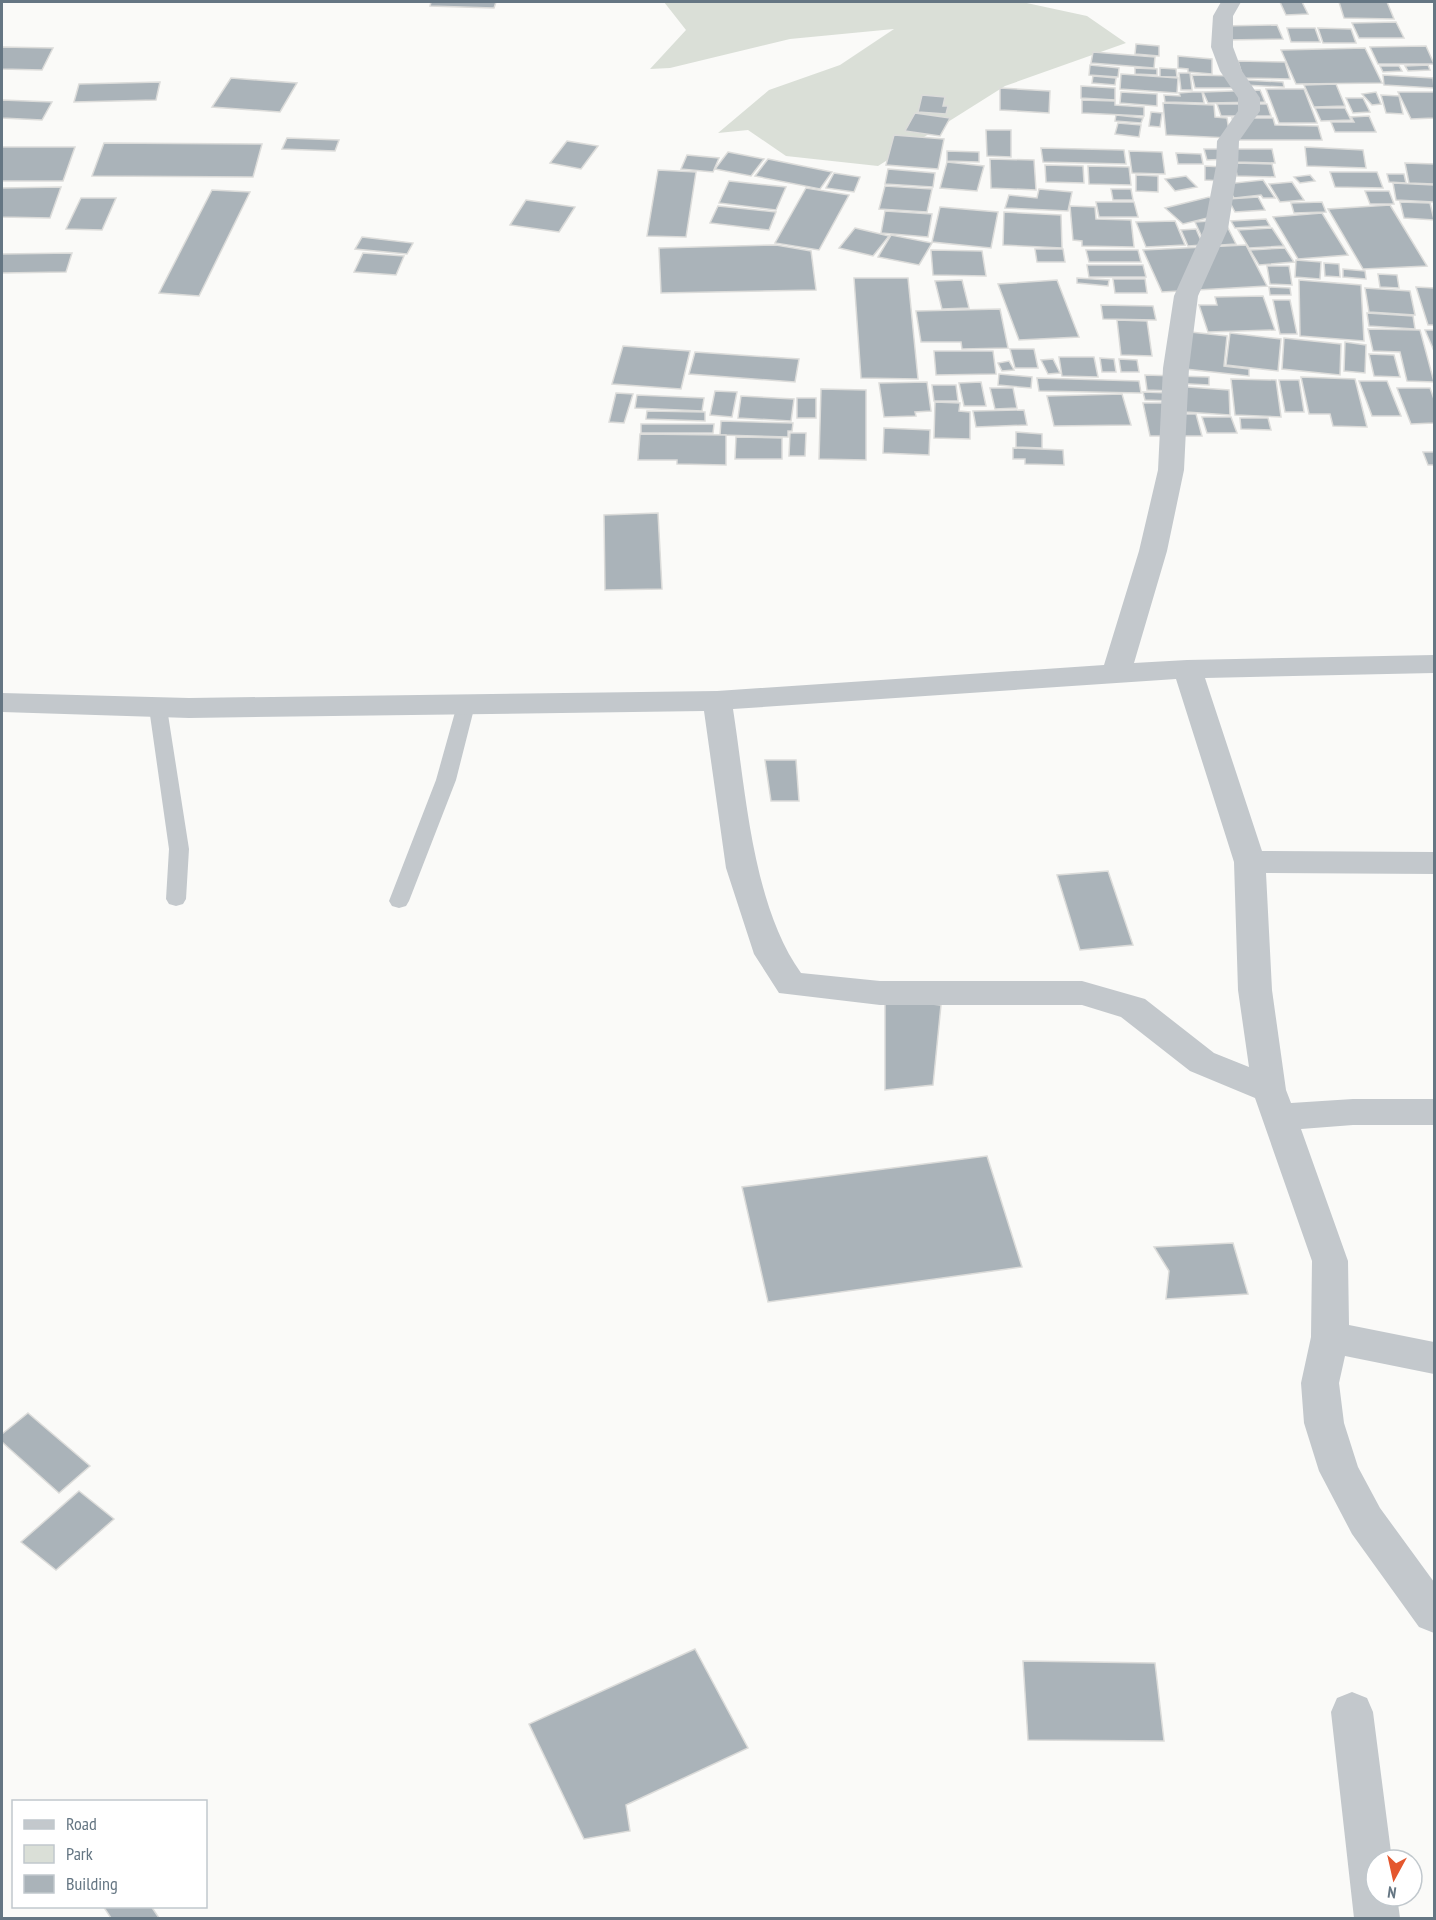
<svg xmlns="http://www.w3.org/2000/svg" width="1436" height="1920" font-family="'PT Sans Narrow',sans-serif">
<rect width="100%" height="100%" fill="#fafaf8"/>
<polygon fill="#dadfd7" points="664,2 1022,2 1087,16 1126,43 1005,86 878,166 786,156 748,130 718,133 769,90 840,65 894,29 790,39 670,68 650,69 686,30"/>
<g fill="#aab3b9" stroke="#dcdcda" stroke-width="1.5">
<polygon points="431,2 496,2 494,8 430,6"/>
<polygon points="1280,2 1302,2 1308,14 1286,15"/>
<polygon points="1339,2 1387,2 1394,19 1344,18"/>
<polygon points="1396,22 1404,38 1359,38 1352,23"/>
<polygon points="1277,25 1283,39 1226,40 1221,26"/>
<polygon points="1287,28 1315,28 1320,42 1291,42"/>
<polygon points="1318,28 1351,29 1356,43 1323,43"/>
<polygon points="1136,44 1159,46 1159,56 1135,54"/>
<polygon points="1426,46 1434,64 1378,64 1370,47"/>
<polygon points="2,47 53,48 42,70 2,69"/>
<polygon points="1365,48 1382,83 1296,84 1281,50"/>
<polygon points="1093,52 1155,57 1154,68 1091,63"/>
<polygon points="1178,56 1212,59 1212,74 1188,72 1188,69 1178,68"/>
<polygon points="1238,61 1285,62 1290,79 1243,78"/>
<polygon points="1090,65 1119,68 1118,77 1089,75"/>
<polygon points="1428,65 1430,70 1408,71 1405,66"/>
<polygon points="1380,66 1399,66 1402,71 1383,72"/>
<polygon points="1135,68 1157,69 1157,75 1135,74"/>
<polygon points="1160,68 1176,69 1177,77 1160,77"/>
<polygon points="1179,73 1190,73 1192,90 1181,90"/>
<polygon points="1121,74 1178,78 1177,93 1120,89"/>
<polygon points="1192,75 1238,76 1241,88 1195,88"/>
<polygon points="1383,75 1433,78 1434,88 1384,85"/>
<polygon points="1093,76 1116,78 1115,85 1092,83"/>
<polygon points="231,78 297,83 280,112 212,107"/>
<polygon points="1243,80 1283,82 1284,87 1244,85"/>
<polygon points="160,82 156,100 74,102 79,84"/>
<polygon points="1336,84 1345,106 1314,107 1304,85"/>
<polygon points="1081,86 1115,88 1115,100 1081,98"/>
<polygon points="1000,88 1050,91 1049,113 1000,110"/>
<polygon points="1266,89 1304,89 1317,123 1279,123"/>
<polygon points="1260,90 1265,102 1208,103 1203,92"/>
<polygon points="1121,92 1157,94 1157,106 1120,103"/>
<polygon points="1192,92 1202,92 1204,103 1165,102 1164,95 1180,96 1179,93"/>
<polygon points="1376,92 1381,104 1372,105 1362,94"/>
<polygon points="1398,92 1434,92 1434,118 1411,119"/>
<polygon points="922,95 945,97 943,106 948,106 946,114 918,112"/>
<polygon points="1381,95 1399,96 1403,114 1386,113"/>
<polygon points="1346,98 1363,98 1370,112 1353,113"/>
<polygon points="2,100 52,102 42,120 2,118"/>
<polygon points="1082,100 1115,101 1115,105 1144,107 1144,116 1082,113"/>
<polygon points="1163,103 1214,105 1215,117 1227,118 1230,138 1166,135"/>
<polygon points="1217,104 1267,104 1271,116 1221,116"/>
<polygon points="1315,108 1345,108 1351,120 1321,121"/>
<polygon points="1151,112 1162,113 1160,127 1149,126"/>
<polygon points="915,113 950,118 940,136 905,131"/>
<polygon points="1116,115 1143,118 1141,123 1115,121"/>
<polygon points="1369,116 1376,132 1335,132 1331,122 1354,122 1351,117"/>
<polygon points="1232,118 1273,118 1275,125 1318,126 1322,140 1238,140"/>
<polygon points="1118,123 1141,125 1139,137 1115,134"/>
<polygon points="986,130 1011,130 1011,157 987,156"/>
<polygon points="894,135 944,139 938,169 886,165"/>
<polygon points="287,138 339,140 335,151 282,149"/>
<polygon points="567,141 598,146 581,169 550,163"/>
<polygon points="104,143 262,144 253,177 92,176"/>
<polygon points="2,147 75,147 63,181 2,181"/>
<polygon points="1305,147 1363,150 1366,168 1307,166"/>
<polygon points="1041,148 1124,150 1126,164 1043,162"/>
<polygon points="1204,149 1228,149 1232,159 1207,160"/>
<polygon points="1233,149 1272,149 1275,163 1236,162"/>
<polygon points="947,151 979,152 979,162 947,161"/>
<polygon points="1129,151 1162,152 1165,174 1132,173"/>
<polygon points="728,152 764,159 751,176 715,169"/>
<polygon points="1176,153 1201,154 1203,164 1178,164"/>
<polygon points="687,155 719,158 713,172 681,169"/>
<polygon points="768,159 832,172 820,189 755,176"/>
<polygon points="990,159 1034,160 1036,190 991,188"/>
<polygon points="947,162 984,166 977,191 940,188"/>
<polygon points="1235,163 1272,164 1275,177 1237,176"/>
<polygon points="1405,163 1434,164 1434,184 1409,183"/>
<polygon points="1045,165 1083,166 1084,183 1046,182"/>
<polygon points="1088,166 1129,167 1131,185 1089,184"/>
<polygon points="1205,166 1223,167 1223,181 1205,180"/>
<polygon points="888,169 935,173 933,187 885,184"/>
<polygon points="658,170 696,172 686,237 647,236"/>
<polygon points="1330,172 1377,172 1383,188 1335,187"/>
<polygon points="834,173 860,177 854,192 826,188"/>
<polygon points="1387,174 1404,174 1406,183 1389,182"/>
<polygon points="1136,175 1158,176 1158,192 1136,191"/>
<polygon points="1310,175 1315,181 1300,183 1294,177"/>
<polygon points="1186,176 1197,187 1175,191 1165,179"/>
<polygon points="1263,180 1275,198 1263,198 1261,195 1234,198 1225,184"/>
<polygon points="729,181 786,187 776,210 719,203"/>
<polygon points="1292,182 1304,200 1280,202 1269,184"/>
<polygon points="1393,183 1434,185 1434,202 1396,200"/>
<polygon points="885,186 932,189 927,212 879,209"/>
<polygon points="61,187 50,218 2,217 2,188"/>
<polygon points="806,188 849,195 819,250 775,243"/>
<polygon points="1039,189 1072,192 1068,211 1005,208 1009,195 1037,198"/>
<polygon points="1111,189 1131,189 1133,200 1113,200"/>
<polygon points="212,190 250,192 199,296 159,293"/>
<polygon points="1365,191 1389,191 1394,204 1370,204"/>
<polygon points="1209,197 1228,213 1183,224 1165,208"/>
<polygon points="1258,197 1265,210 1235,212 1228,199"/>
<polygon points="81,198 116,198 102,230 66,229"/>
<polygon points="526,200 575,207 559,232 510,225"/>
<polygon points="1096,202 1134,202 1138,217 1099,217"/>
<polygon points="1322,202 1326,212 1294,213 1291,203"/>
<polygon points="1400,202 1430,203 1434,220 1404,218"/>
<polygon points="1390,205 1427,266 1363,269 1328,209"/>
<polygon points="718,206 776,212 769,230 710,223"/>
<polygon points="1070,206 1095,207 1096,219 1131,220 1134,247 1082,246 1082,241 1073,240"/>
<polygon points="940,207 998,212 991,248 932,242"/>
<polygon points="885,211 932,214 928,237 881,233"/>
<polygon points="1004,212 1061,215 1062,248 1003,245"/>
<polygon points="1322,213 1348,255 1298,259 1273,217"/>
<polygon points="1266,219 1270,226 1235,228 1231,221"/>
<polygon points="1224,220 1236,244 1206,246 1195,222"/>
<polygon points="1175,221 1185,245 1146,247 1136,222"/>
<polygon points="855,228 889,236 873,256 839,248"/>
<polygon points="1272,228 1284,246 1249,248 1238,230"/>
<polygon points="1196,229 1203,245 1188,246 1181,230"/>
<polygon points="891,235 932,243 919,265 878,257"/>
<polygon points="362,237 413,243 407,254 355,249"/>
<polygon points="776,245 811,251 816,290 661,293 659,248"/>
<polygon points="1246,245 1267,286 1162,292 1143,250"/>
<polygon points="1285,248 1294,262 1259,265 1250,250"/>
<polygon points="1035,249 1063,249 1065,262 1037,262"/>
<polygon points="931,250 982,251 986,276 933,275"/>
<polygon points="1086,250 1138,250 1141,262 1089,262"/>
<polygon points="72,253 66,272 2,273 2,254"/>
<polygon points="363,253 404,256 396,275 354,272"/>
<polygon points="1296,260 1321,262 1320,279 1295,277"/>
<polygon points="1324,263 1339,264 1340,277 1325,276"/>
<polygon points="1087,265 1143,265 1146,277 1089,277"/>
<polygon points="1267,266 1289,266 1292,285 1270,284"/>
<polygon points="1343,269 1365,271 1366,279 1343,277"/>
<polygon points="1378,274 1397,275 1399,288 1380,287"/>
<polygon points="854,278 908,278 918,379 861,378"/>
<polygon points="1077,278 1109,280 1108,286 1077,283"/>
<polygon points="1113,279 1145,279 1147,293 1115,293"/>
<polygon points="962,280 969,308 942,309 935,281"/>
<polygon points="1057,280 1079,337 1019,340 998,284"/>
<polygon points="1299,280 1361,285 1364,341 1300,336"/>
<polygon points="1269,287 1290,288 1291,295 1270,295"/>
<polygon points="1416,287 1434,288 1434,325 1428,325"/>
<polygon points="1365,288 1410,291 1415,315 1369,312"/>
<polygon points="1263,296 1275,330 1208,332 1199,305 1217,305 1215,297"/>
<polygon points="1273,300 1290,300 1297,334 1280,334"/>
<polygon points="1101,305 1153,306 1156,320 1103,319"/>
<polygon points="1000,309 1008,348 962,349 961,342 921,342 916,311"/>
<polygon points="1367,313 1413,316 1415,329 1369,326"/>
<polygon points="1117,320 1147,321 1152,356 1121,355"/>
<polygon points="1368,329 1420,330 1434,382 1407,381 1400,352 1373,351"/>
<polygon points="1425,330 1434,330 1434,351"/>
<polygon points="1181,331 1227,336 1224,366 1249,369 1249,376 1176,368"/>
<polygon points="1230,333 1281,339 1278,371 1226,365"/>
<polygon points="1284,338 1341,344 1340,375 1282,369"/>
<polygon points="1345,342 1366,345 1365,373 1344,371"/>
<polygon points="623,346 690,351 681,389 612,384"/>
<polygon points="1010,349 1034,349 1038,368 1015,368"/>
<polygon points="934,351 993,351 996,374 936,375"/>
<polygon points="695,352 799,359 795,382 689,374"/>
<polygon points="1369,354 1394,355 1400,377 1374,376"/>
<polygon points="1059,357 1094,357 1098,377 1062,376"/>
<polygon points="1100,358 1114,359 1116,372 1102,372"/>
<polygon points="1053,359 1060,373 1048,374 1041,360"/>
<polygon points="1119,359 1137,360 1139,372 1121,372"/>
<polygon points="1009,361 1014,370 1002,371 998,363"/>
<polygon points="999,374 1032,377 1031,388 998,385"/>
<polygon points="1145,375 1209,377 1209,385 1172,383 1172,391 1147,390"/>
<polygon points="1301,377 1355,379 1367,427 1333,426 1330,414 1309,414"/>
<polygon points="1037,378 1139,381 1141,393 1039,391"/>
<polygon points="1231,379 1276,380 1281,417 1235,415"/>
<polygon points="1279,380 1299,380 1304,412 1285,412"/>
<polygon points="1359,381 1387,381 1401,416 1372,416"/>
<polygon points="927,382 931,411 915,412 916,416 884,417 879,383"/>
<polygon points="981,382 986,406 964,406 959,383"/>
<polygon points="932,385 956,385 958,401 934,401"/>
<polygon points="1174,386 1229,390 1230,415 1186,412"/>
<polygon points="990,388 1013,388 1017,408 995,409"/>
<polygon points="1397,388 1430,388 1434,399 1434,423 1411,424"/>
<polygon points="821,389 866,390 866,460 819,459"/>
<polygon points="715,391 737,392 732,417 710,415"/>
<polygon points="1143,392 1170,393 1172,401 1145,400"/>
<polygon points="616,393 633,394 624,423 609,422"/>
<polygon points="1122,394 1131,425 1054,426 1047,396"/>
<polygon points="637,395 704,398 702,411 635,408"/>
<polygon points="741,396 794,399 791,421 738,418"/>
<rect x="797" y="398" width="19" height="20"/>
<polygon points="935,402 960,403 959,411 970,412 970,439 934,438"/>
<polygon points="1143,403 1181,403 1184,414 1196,414 1202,436 1150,436"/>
<polygon points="1024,410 1027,425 976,427 973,411"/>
<polygon points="647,411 705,412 705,421 646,419"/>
<polygon points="1202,417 1231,417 1237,433 1207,433"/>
<polygon points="1240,418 1268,418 1271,430 1241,429"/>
<polygon points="721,421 793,423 792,431 788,431 788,437 720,435"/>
<polygon points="641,424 714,424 713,433 641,433"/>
<polygon points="884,428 930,430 929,455 883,453"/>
<polygon points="1016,432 1042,434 1042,448 1016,447"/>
<polygon points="790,433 806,433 805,456 789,456"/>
<polygon points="640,434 726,435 726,465 677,464 677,460 638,460"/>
<polygon points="736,437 782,438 782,459 735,459"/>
<polygon points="1013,448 1063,450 1064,465 1025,464 1025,459 1013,459"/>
<polygon points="1423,452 1434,452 1434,465 1428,465"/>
<polygon points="658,513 662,589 605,590 604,515"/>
<polygon points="765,760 796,760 799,801 771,801"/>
<polygon points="1108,871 1133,945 1080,950 1057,875"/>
<polygon points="885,999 941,1005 933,1085 885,1090"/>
<polygon points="987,1156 1022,1267 768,1302 742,1187"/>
<polygon points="1233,1243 1248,1294 1166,1299 1169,1271 1154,1247"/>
<polygon points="28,1413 90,1466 59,1493 2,1442 2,1434"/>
<polygon points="79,1491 114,1519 56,1570 21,1542"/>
<polygon points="695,1649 748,1748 626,1805 630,1831 584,1839 529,1724"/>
<polygon points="1023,1661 1155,1663 1164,1741 1028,1740"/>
<polygon points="103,1906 151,1906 159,1918 111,1918"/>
</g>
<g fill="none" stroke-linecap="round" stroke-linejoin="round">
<g fill="#c3c8cc" fill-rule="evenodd">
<polygon points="466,699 473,701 475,705 456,780 409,901 406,906 399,908 392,906 389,901 436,780 457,705 459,701"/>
<polygon points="158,702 165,704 167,708 189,849 186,899 183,904 176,906 169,904 166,899 169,849 149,708 151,704"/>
</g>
<g fill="#c3c8cc" fill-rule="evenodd">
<path d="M 1221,2 L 1241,2 L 1233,16 L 1233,47 L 1242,71 L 1260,98 L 1260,111 L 1239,141 L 1238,166 L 1228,229 L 1198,296 L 1189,368 L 1184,470 L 1167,551 L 1134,663 L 1187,660 L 1434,655 L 1434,673 L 1205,678 L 1262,851 L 1434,852 L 1434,874 L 1266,873 L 1272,990 L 1286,1090 L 1291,1103 L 1353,1099 L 1434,1099 L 1434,1125 L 1353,1125 L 1301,1129 L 1348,1261 L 1349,1325 L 1434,1342 L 1434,1374 L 1345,1356 L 1339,1383 L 1344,1423 L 1358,1467 L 1380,1508 L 1434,1582 L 1434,1633 L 1419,1627 L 1352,1534 L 1319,1471 L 1304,1423 L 1301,1383 L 1311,1337 L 1312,1261 L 1255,1098 L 1190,1071 L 1121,1017 L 1082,1005 L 880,1005 L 779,993 L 754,954 L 726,868 L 704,711 L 189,718 L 2,712 L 2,693 L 189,698 L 717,691 L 1104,665 L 1139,551 L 1158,470 L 1163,368 L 1174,296 L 1204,229 L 1216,166 L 1217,141 L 1238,111 L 1238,98 L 1220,71 L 1211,47 L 1213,16 ZM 1176,679 L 1234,862 L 1238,990 L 1249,1067 L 1214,1053 L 1145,999 L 1082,981 L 880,981 L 801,973 C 752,904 746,792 733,709 Z"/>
<polygon points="1352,1692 1367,1698 1373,1712 1392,1860 1376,1860 1376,1896 1397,1896 1400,1918 1354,1918 1331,1712 1337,1698"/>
</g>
</g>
<rect width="1436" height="1920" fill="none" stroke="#657683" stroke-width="6"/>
<rect x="12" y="1800" width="195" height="108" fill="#ffffff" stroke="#c1c8cd" stroke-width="1.5"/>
<rect x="24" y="1820" width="30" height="9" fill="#c3c8cc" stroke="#c1c8cd" stroke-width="1.5"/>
<text x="66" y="1830" font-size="18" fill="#657683">Road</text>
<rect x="24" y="1845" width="30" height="18" fill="#dadfd7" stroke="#c1c8cd" stroke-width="1.5"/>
<text x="66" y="1860" font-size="18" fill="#657683">Park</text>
<rect x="24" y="1875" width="30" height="18" fill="#aab3b9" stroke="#c1c8cd" stroke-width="1.5"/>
<text x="66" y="1890" font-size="18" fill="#657683">Building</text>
<g transform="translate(1394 1878) rotate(188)"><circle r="28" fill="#ffffff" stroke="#c1c8cd" stroke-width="1.5"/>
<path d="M0-4.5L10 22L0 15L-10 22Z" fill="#e4572e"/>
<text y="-9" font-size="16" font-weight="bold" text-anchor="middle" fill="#657683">N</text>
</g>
</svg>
